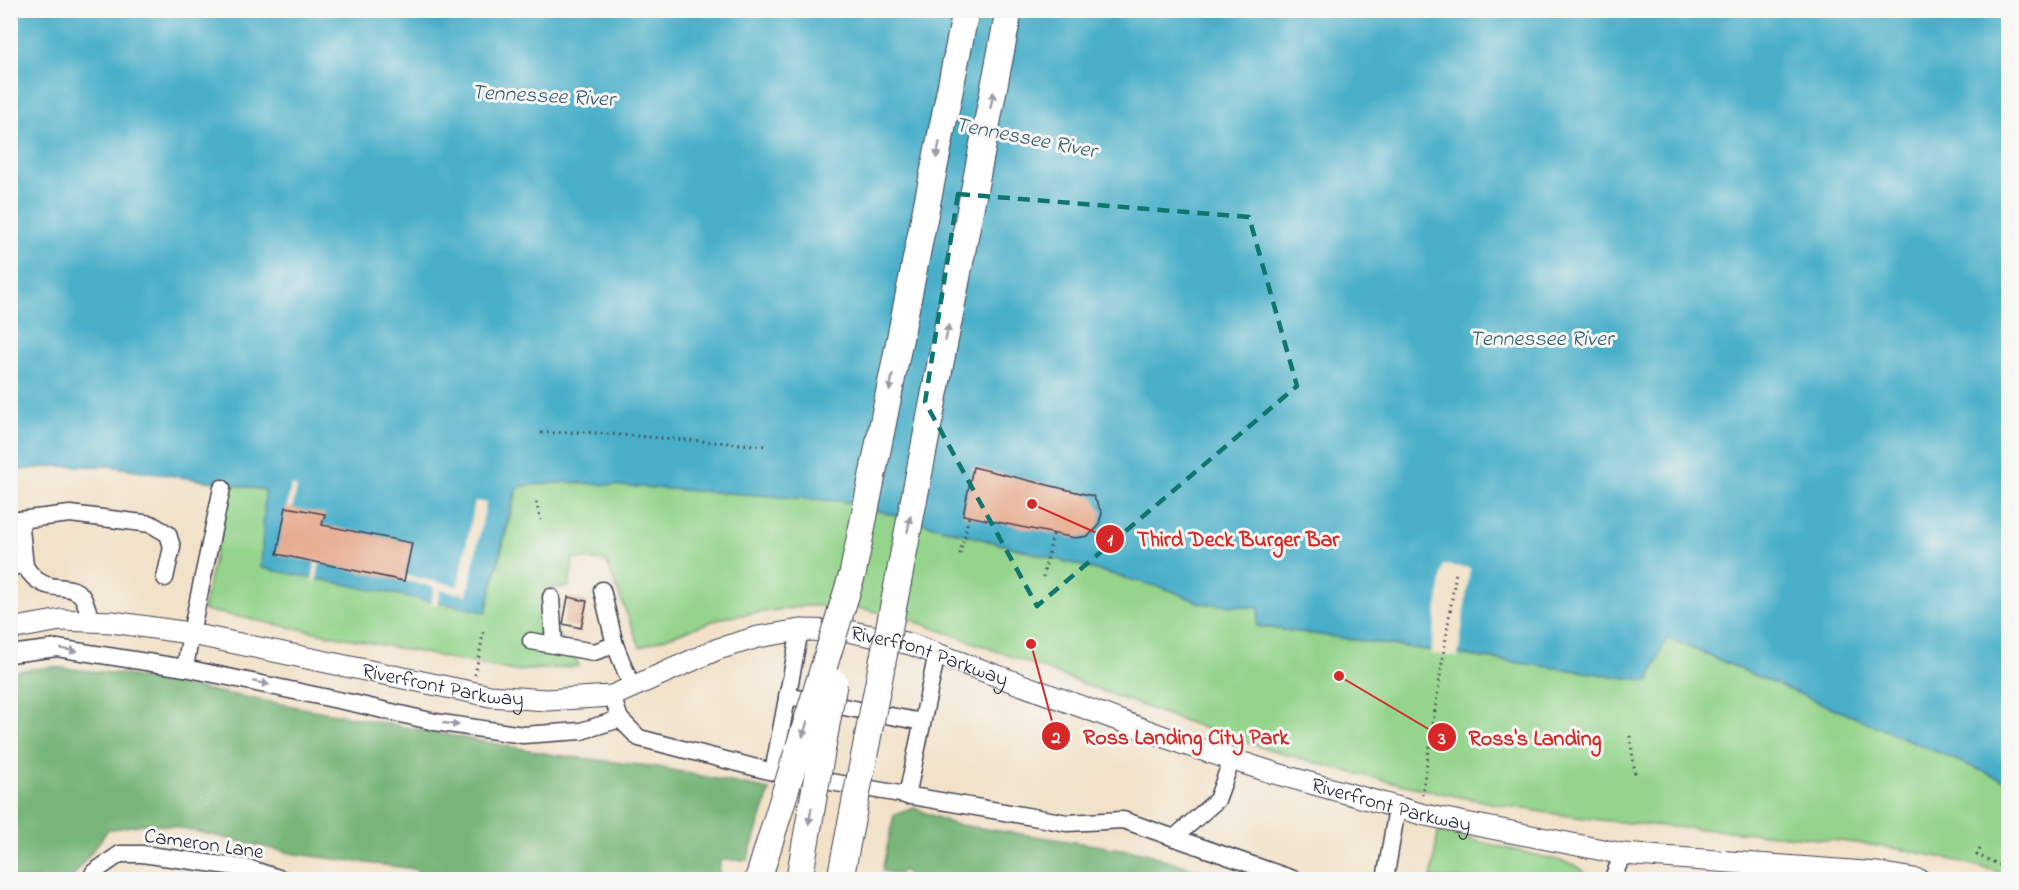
<svg xmlns="http://www.w3.org/2000/svg" width="2019" height="890" font-family="'Indie Flower',sans-serif">
<rect width="100%" height="100%" fill="#f6f6f2"/>
<filter id="ink" filterUnits="userSpaceOnUse"><feTurbulence type="fractalNoise" baseFrequency=".0167" numOctaves="2"/><feDisplacementMap in="SourceGraphic" scale="12" xChannelSelector="R" yChannelSelector="G"/><feConvolveMatrix kernelMatrix="1 2 1 2 8 2 1 2 1" color-interpolation-filters="sRGB"/></filter>
<filter id="wash" filterUnits="userSpaceOnUse"><feTurbulence type="fractalNoise" baseFrequency=".008" numOctaves="4" result="noise"/><feDisplacementMap in="SourceGraphic" scale="24" xChannelSelector="R" yChannelSelector="G"/><feGaussianBlur stdDeviation="1.35" result="paint"/><feColorMatrix in="noise" values="0 0 0 0 0 0 0 0 0 0 0 0 0 0 0 0 0 1.4 0 .05"/><feComposite in="paint" operator="in"/></filter>
<g filter="url(#wash)">
<rect width="100%" height="100%" fill="#f2e2c9"/>
<g fill="#94d48c" stroke="#5b7b64" stroke-width="1.5">
<path d="M 568,482 L 842,501 L 1170,590 L 1200,603 L 1259,608 L 1257,626 L 1648,681 L 1667,638 L 2008,782 L 2008,875 C 1856,826 1694,838 1537,811 C 1436,794 1334,771 1236,739 C 1124,702 1014,655 902,617 L 853,607 L 806,606 L 722,618 L 640,647 L 606,561 L 573,558 L 569,587 L 546,589 L 550,627 L 572,648 L 579,666 L 515,671 L 203,610 L 230,484 L 266,490 L 261,568 L 486,612 L 517,490 L 521,486 Z"/>
<path d="M 1438,832 L 1573,864 C 1580,867 1586,871 1586,879 L 1431,879 Z"/>
</g>
<g fill="#77b678" stroke="#4c6c5a" stroke-width="1.5">
<polygon points="50,667 121,674 555,755 657,767 770,790 747,860 720,860 719,879 424,879 415,869 296,854 171,826 143,824 108,830 71,879 11,879 11,672"/>
<polygon points="914,808 953,824 1141,852 1226,879 911,880 904,870 899,874 882,871 894,815"/>
</g>
<polygon fill="#49afc9" stroke="#366882" stroke-width="1.5" points="11,11 2008,11 2008,782 1667,638 1649,681 1257,626 1259,608 1200,603 1170,590 842,501 568,482 522,486 517,490 512,503 486,612 261,568 265,490 110,466 57,466 11,471"/>
<g fill="#f2e2c9">
<polygon points="291,486 297,487 284,550 458,586 475,501 486,503 467,595 441,590 437,605 431,604 434,587 320,563 316,582 312,581 315,562 277,554"/>
<polygon points="1443,565 1470,568 1458,657 1431,654"/>
</g>
<g id="blocks">
<g fill="#e7ad91">
<polygon points="973,467 1093,496 1102,513 1098,527 1088,536 1075,538 963,515"/>
<polygon points="286,507 325,514 322,525 412,543 404,581 277,554"/>
<polygon points="568,597 587,601 581,628 563,624"/>
</g>
</g>
</g>
<g filter="url(#ink)">
<use href="#blocks" fill-opacity="0" stroke="#413f50" stroke-width="1.5"/>
<g fill="none" stroke-linecap="round" stroke-linejoin="round">
<defs>
<g id="minor">
<polyline points="20,520 25,566"/>
<polyline points="10,521 70,514 151,524 168,534 172,547 165,578"/>
<path d="M 10,566 L 25,566 C 44,598 67,580 81,595 C 86,601 88,613 92,621"/>
<polyline points="602,590 615,645 632,687"/>
<polyline points="551,597 554,645"/>
<polyline points="531,641 594,652 615,645"/>
<polyline points="10,654 57,648 185,668 357,704 435,722 523,735 581,731 620,719 612,696"/>
<polyline points="185,668 191,633 222,488"/>
<polyline points="787,696 922,722"/>
<polyline points="620,719 639,738 773,772 1067,823 1123,820 1296,880"/>
<polyline points="773,772 800,630"/>
<polyline points="907,796 937,653"/>
<polyline points="1174,838 1217,800 1232,759"/>
<polyline points="90,880 94,872 120,854 142,854 251,869 285,880"/>
<polyline points="1385,880 1397,808"/>
<polyline points="1612,880 1623,854"/>
</g>
<g id="major">
<path id="s1" d="M 10,629 L 61,620 L 112,622 L 182,632 L 490,696 L 546,700 L 612,696 L 718,649 L 758,637 L 800,630 L 848,631 L 910,644 L 1181,743 L 1274,773 L 1425,815 L 1623,854 L 1878,873 L 1920,880"/>
</g>
<g id="highway">
<polyline points="853,572 966,10"/>
<polyline points="898,582 1009,10"/>
</g>
</defs>
<use href="#minor" stroke="#413f50" stroke-width="19"/>
<use href="#major" stroke="#413f50" stroke-width="23"/>
<use href="#highway" stroke="#413f50" stroke-width="28"/>
<g stroke="#413f50" stroke-width="3" stroke-dasharray="1.5 4.5" stroke-linecap="butt">
<polyline points="541,433 582,432 767,446"/>
<polyline points="536,502 541,520"/>
<polyline points="960,554 969,516"/>
<polyline points="1043,577 1053,534"/>
<polyline points="475,675 484,630"/>
<polyline points="1630,736 1635,774"/>
<polyline points="1422,795 1456,572"/>
<polyline points="1980,849 1977,855 2008,868"/>
</g>
<use href="#minor" stroke="#fff" stroke-width="16"/>
<use href="#major" stroke="#fff" stroke-width="21"/>
<use href="#highway" stroke="#fff" stroke-width="26"/>
<defs>
<g id="highway-bridge">
<polyline points="758,880 853,572"/>
<polyline points="799,880 834,682"/>
<polyline points="840,880 898,582"/>
</g>
</defs>
<use href="#highway-bridge" stroke="#413f50" stroke-width="28" stroke-linecap="butt"/>
<use href="#highway-bridge" stroke="#fff" stroke-width="26"/>
</g>
<defs><path id="oneway-solid" d="M-6-.8H1V-3.2L6.5 0L1 3.2V.8H-6Z" transform="scale(1.5)"/></defs>
<g fill="#9c9ca7">
<use href="#oneway-solid" transform="translate(992 100) rotate(-79)"/>
<use href="#oneway-solid" transform="translate(938 150) rotate(101)"/>
<use href="#oneway-solid" transform="translate(947 333) rotate(-79)"/>
<use href="#oneway-solid" transform="translate(891 383) rotate(101)"/>
<use href="#oneway-solid" transform="translate(909 524) rotate(-79)"/>
<use href="#oneway-solid" transform="translate(69 650) rotate(9)"/>
<use href="#oneway-solid" transform="translate(261 683) rotate(12)"/>
<use href="#oneway-solid" transform="translate(451 724) rotate(8)"/>
<use href="#oneway-solid" transform="translate(805 729) rotate(107)"/>
<use href="#oneway-solid" transform="translate(810 816) rotate(100)"/>
</g>
</g>
<path fill="none" stroke="#0f766e" stroke-width="4.5" stroke-dasharray="12 8" stroke-linejoin="round" d="M 958,194 L 1249,217 L 1297,386 L 1037,606 L 925,402 Z"/>
<g text-anchor="middle" stroke-width="6" stroke-linejoin="round" paint-order="stroke">
<g font-size="21" fill="#22223b" stroke="#f6f6f2">
<text dy="7" stroke="none"><textPath href="#s1" startOffset="944">Riverfront Parkway</textPath></text>
<text dy="7" stroke="none"><textPath href="#s1" startOffset="440">Riverfront Parkway</textPath></text>
<text dy="7" stroke="none"><textPath href="#s1" startOffset="1430">Riverfront Parkway</textPath></text>
<text transform="translate(204 843) rotate(8)" y="7">Cameron Lane</text>
</g>
<g font-size="22" font-style="italic" fill="#325a74" stroke="#f6f6f2">
<text transform="translate(543 94) rotate(3)" y="8">Tennessee River</text>
<text transform="translate(1026 136) rotate(11)" y="8">Tennessee River</text>
<text x="1541" y="345">Tennessee River</text>
</g>
</g>
<path fill="none" stroke="#d62828" stroke-width="2" d="M1032 504L1110 539M1031 644L1056 736M1339 676L1442 737"/>
<g fill="#d62828" stroke="#f6f6f2" stroke-width="2">
<circle cx="1032" cy="504" r="6"/>
<circle cx="1031" cy="644" r="6"/>
<circle cx="1339" cy="676" r="6"/>
<circle cx="1110" cy="539" r="15"/>
<circle cx="1056" cy="736" r="15"/>
<circle cx="1442" cy="737" r="15"/>
</g>
<g font-size="18" text-anchor="middle" font-weight="bold" fill="#fff">
<text x="1110" y="545">1</text>
<text x="1056" y="743">2</text>
<text x="1442" y="744">3</text>
</g>
<g font-size="22" text-anchor="middle" font-weight="bold" fill="#d62828" stroke="#f6f6f2" stroke-width="6" stroke-linejoin="round" paint-order="stroke">
<text x="1238" y="546">Third Deck Burger Bar</text>
<text x="1186" y="744">Ross Landing City Park</text>
<text x="1535" y="745">Ross's Landing</text>
</g>
<rect width="2019" height="890" fill="none" stroke="#f6f6f2" stroke-width="36"/>
</svg>
